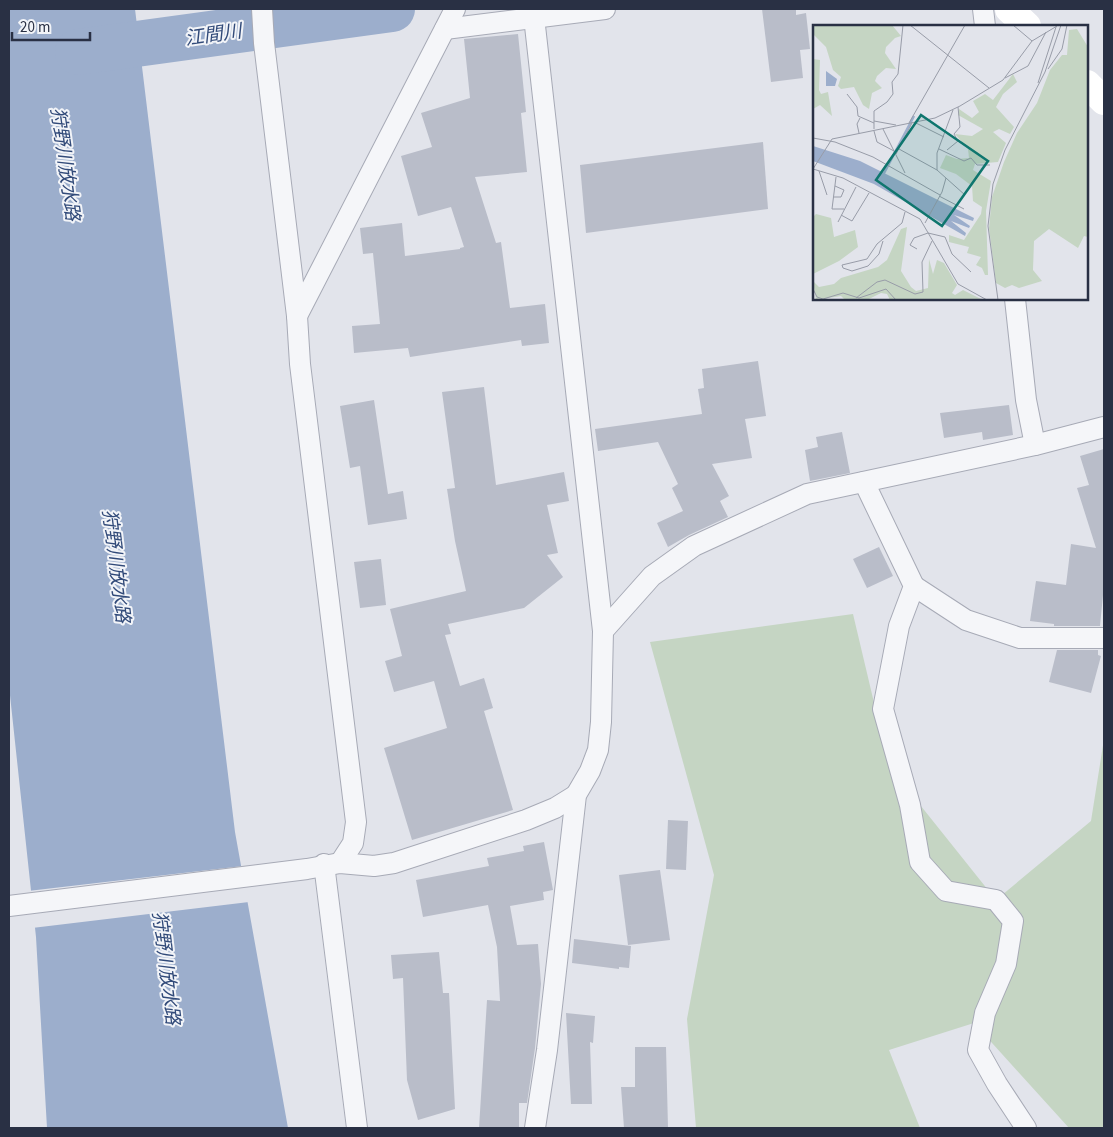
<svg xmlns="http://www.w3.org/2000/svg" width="1113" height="1137" font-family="'Source Sans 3','Noto Sans JP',sans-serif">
<rect width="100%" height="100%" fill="#e2e4eb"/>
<polygon fill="#c5d5c3" points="853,614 889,766 996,900 1091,821 1104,739 1104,1128 1069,1128 974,1023 889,1050 920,1128 696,1128 687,1019 714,875 650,642"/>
<polygon fill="#9caecc" points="9,9 135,9 235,832 288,1128 47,1128 36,937 9,686"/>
<polygon fill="#e2e4eb" points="243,866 249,902 32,928 28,891"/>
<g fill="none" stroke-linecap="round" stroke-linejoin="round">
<polyline stroke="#9caecc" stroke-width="46" points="78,52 392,9"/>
</g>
<g fill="#b9bdc9">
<polygon points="762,9 796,9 796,15 806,13 810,49 800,50 803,78 771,82"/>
<polygon points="518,34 526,112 521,113 527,172 475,177 496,243 501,242 510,308 545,304 549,343 522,346 521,340 410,357 408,348 354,353 352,326 380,324 373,253 363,254 360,228 402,223 405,256 460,249 460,248 464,247 451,207 418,216 401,156 432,147 421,113 470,98 464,39"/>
<polygon points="763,142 768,209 586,233 580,165"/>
<polygon points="758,361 766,416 745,419 752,458 712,464 729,496 720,501 728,517 689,535 668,547 657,523 683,511 672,488 678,484 658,442 598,451 595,429 702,414 698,389 704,388 702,369"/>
<polygon points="484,387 496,485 564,472 569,501 547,505 558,553 547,555 563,577 524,608 448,624 451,634 445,635 460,686 484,678 493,708 484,711 513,810 412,840 384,748 447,728 434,681 394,692 385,661 402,656 390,609 466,591 455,541 447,489 455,488 442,392"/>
<polygon points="374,400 388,494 403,491 407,519 368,525 360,466 350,468 340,406"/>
<polygon points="1009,405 1013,435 983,440 982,432 944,438 940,413"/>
<polygon points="842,432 850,473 810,481 805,450 818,447 816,437"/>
<polygon points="1104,449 1104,596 1103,595 1100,626 1054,626 1054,624 1030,621 1036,581 1066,585 1071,544 1096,548 1077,488 1089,485 1080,456"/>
<polygon points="879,547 893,576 867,588 853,559"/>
<polygon points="381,559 386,605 360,608 354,562"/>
<polygon points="1057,650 1098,650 1098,655 1101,656 1091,693 1049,682"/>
<polygon points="668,820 688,821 686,870 666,869"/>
<polygon points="544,842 553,890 543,892 544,900 510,906 517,945 538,944 541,984 535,1048 527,1103 519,1103 519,1128 479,1128 487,1000 500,1001 497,947 488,905 423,917 416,880 489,866 487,858 524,851 523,846"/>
<polygon points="660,870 670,940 628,945 619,875"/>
<polygon points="574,939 631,946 629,968 619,967 619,969 572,963"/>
<polygon points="439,952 443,993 449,993 455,1109 418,1120 407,1080 403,978 393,979 391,955"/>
<polygon points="566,1013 595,1016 593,1043 590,1042 592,1104 571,1104"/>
<polygon points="635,1047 666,1047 668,1128 624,1128 621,1087 635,1087"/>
</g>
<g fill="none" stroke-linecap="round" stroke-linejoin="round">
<defs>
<g id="minor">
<polyline points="262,9 264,43 297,316 300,364 356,822 353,843 340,863"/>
<polyline points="983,9 985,26"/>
<polyline points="534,17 603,631 601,722 598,750 590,771 576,795 547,1050 535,1128"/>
<polyline points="445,29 605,9"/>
<polyline points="1015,299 1026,400 1035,445"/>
<polyline points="297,316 455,9"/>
<polyline points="864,482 914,586 899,626 883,709 910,805 920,862 946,891 996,900 1013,921 1006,964 985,1013 978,1050 997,1084 1026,1128"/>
<polyline points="914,586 966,620 1020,638 1104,638"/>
<polyline points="603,631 652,576 694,546 807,494 1035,445 1104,427"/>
<polyline points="324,864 357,1128"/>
<polyline points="9,906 307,869 340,863 374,866 394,863 526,820 555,808 576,795"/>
</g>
</defs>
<use href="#minor" stroke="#a7aab6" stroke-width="22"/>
<use href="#minor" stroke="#f5f6f9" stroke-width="20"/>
<g stroke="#fff" stroke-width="28">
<polyline points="1009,9 1027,26"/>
<polyline points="1087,84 1104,101"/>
</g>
</g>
<g text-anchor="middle" stroke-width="4" stroke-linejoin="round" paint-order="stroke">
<g font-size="19" font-style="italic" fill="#314a79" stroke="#f2f4f8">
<text transform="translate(213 34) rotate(-8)" y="7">江間川</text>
<text transform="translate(66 164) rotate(82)" y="7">狩野川放水路</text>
<text transform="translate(117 566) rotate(83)" y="7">狩野川放水路</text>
<text transform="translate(167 968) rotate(83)" y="7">狩野川放水路</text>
</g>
</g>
<g transform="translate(813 25)">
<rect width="275" height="275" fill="#e2e4eb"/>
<path d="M 0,0 L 79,0 L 88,11 L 82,13 L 73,22 L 72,28 L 83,44 L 73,43 L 64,51 L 62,56 L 69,63 L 59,68 L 56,84 L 50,80 L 41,62 L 28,64 L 25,61 L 28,52 L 20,45 L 13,22 L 0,9 ZM 264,4 L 275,22 L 275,212 L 271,211 L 265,223 L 236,204 L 221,216 L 220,245 L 229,256 L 206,263 L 199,260 L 192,263 L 183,258 L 176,203 L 179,172 L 191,137 L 204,108 L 224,78 L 237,45 L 249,30 L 254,30 L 256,5 ZM 0,34 L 7,35 L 6,65 L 8,69 L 15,67 L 19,91 L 7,80 L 0,84 ZM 200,49 L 204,57 L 190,69 L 183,82 L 201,102 L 197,109 L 186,104 L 180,107 L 193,118 L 185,137 L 162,139 L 160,145 L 178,156 L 173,186 L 175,250 L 172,250 L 169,243 L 163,240 L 168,232 L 154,228 L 156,222 L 136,217 L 136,210 L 151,215 L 168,189 L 169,182 L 160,176 L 159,161 L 143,149 L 127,143 L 133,130 L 144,134 L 156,133 L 155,124 L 142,109 L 159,111 L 170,104 L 145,90 L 146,84 L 159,93 L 166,87 L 160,76 L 172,69 L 180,75 ZM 3,189 L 18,193 L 21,212 L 42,205 L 45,222 L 26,236 L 0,249 L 0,192 ZM 94,202 L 88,246 L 98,262 L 103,266 L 115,263 L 116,234 L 120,249 L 124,235 L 131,238 L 144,260 L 139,268 L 142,270 L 150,265 L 170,275 L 77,275 L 74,269 L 68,268 L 54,275 L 32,275 L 28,271 L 3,275 L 0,256 L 6,262 L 21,259 L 28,253 L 65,242 L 74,235 L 88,204 Z" fill="#c5d5c3"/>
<path d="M 13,46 L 24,54 L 22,61 L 13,61 ZM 0,121 L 47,136 L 161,193 L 160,196 L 141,190 L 157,201 L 156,203 L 138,196 L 153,208 L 152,211 L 61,159 L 0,136 Z" fill="#9caecc"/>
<path fill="none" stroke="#9caecc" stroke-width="2.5" d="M 69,152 L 101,91"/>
<path fill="none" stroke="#989ca8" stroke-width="1" d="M 97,0 L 176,63M 200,0 L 219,16M 235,44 L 249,24 L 254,0M 192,53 L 215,41 L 233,7M 225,58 L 243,2M 34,69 L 44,82 L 45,91 L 61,98M 61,96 L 83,100M 96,98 L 152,0M 103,98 L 131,112M 61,104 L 61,86 L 74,77 L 80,69 L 79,57 L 85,49 L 90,0M 70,104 L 92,148M 61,106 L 64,117 L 81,126M 46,108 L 44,99 L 47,93M 0,113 L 22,117 L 60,132 L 127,170M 86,124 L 124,145 L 152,170M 126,124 L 151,136 L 158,133 L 164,140 L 177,140M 134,125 L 145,116 L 141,109 L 147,102 L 145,82M 83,129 L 99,98M 0,144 L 19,114 L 122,93 L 147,81 L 190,55 L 219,16 L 244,1M 0,144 L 30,153 L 107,194 L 145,259 L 174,275M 124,145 L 124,128 L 140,85M 6,146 L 14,170M 23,152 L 19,184 L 31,184M 126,171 L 151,184M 21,172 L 28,172 L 31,165 L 22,161M 28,190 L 39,196 L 56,168M 25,197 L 43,162M 112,198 L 129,167 L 133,153M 70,216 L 66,229 L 55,241 L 39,246 L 30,243 L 29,240 L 54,234 L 64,219 L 89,198 L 92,187M 104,224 L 97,220 L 101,213 L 115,208 L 132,212 L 139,229 L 158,247M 0,264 L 4,272 L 10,274 L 30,268 L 46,273 L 73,264 L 83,275M 43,273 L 64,257 L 72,255 L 102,269 L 110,267 L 109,237 L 119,216M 185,275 L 175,201 L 180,159 L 192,125 L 232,47 L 248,0"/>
<path fill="#0f766e" fill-opacity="0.15" stroke="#0f766e" stroke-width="2.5" d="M 108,90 L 175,136 L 129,201 L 63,155 Z"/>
<rect width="275" height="275" fill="none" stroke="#293044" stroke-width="2.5"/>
</g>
<rect width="1113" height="1137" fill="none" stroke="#293044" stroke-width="20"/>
<path d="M12 32v8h78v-8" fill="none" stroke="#293044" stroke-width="2.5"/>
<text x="20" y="32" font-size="15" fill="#293044" stroke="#f2f4f8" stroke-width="4" paint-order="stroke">20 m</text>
</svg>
